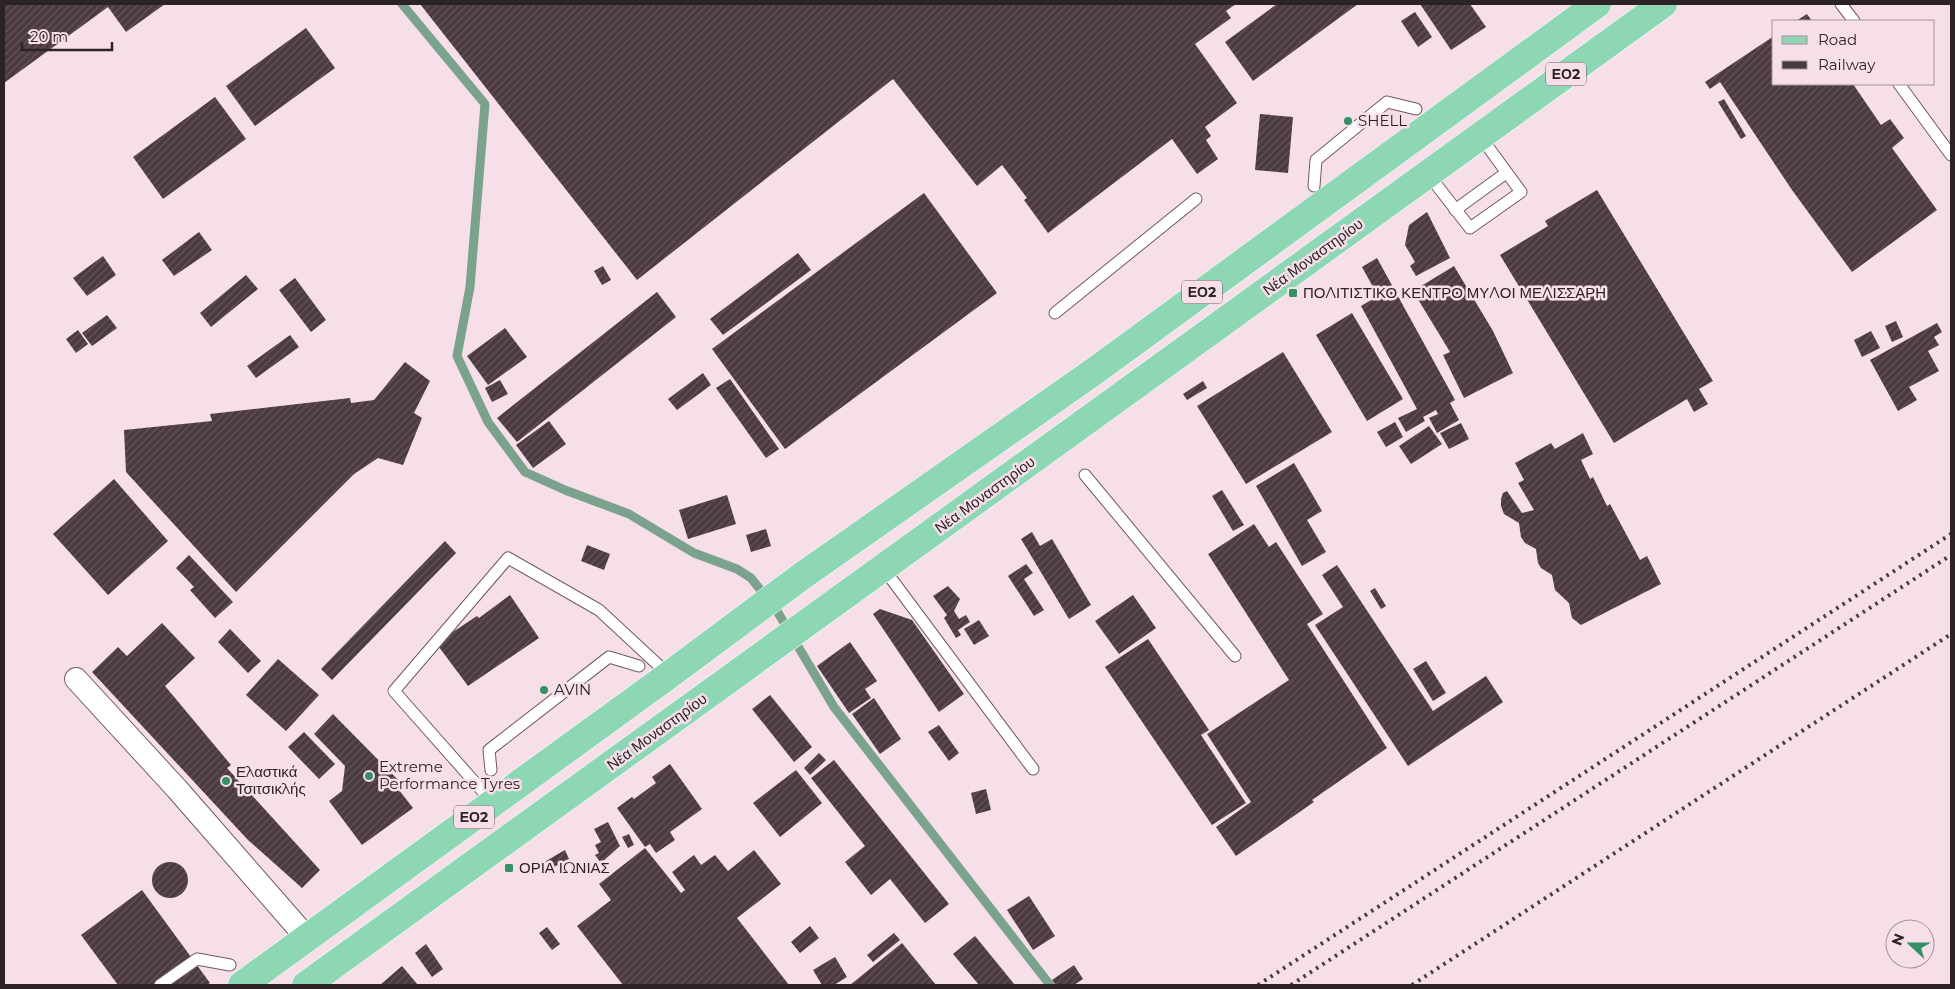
<svg xmlns="http://www.w3.org/2000/svg" width="1955" height="989" font-family="Montserrat,sans-serif">
<defs>
<pattern id="building-hatch" width="6" height="6" patternUnits="userSpaceOnUse" patternTransform="scale(1.25)"><rect width="6" height="6" fill="#4c3a42"/><path d="M-1 1l2-2M0 6l6-6M5 7l2-2" fill="none" stroke="#63545b"/></pattern>
</defs>
<rect width="100%" height="100%" fill="#f6dfe8"/>
<g fill="none" stroke-linecap="round" stroke-linejoin="round">
<polyline stroke="#7aa28c" stroke-width="9" points="402,4 485,104 470,287 457,356 488,422 525,472 565,490 629,514 694,553 737,569 751,578 777,611 834,707 1050,985"/>
</g>
<g fill="url(#building-hatch)">
<polygon points="4,4 165,4 126,32 108,7 4,83"/>
<polygon points="420,4 1236,4 1226,11 1231,18 1195,44 1237,103 1205,127 1211,136 1206,140 1218,159 1197,174 1172,139 1048,233 1024,200 1027,198 1002,165 977,186 893,79 637,280"/>
<polygon points="1277,4 1358,4 1253,81 1225,42"/>
<polygon points="1420,4 1470,4 1486,27 1451,50"/>
<polygon points="1415,12 1432,37 1418,47 1401,21"/>
<polygon points="1807,14 1812,21 1796,21"/>
<polygon points="306,28 335,68 255,126 226,86"/>
<polygon points="1774,36 1774,84 1853,84 1881,125 1890,119 1904,138 1892,148 1937,210 1852,272 1792,190 1720,82 1710,89 1705,82"/>
<polygon points="215,97 246,139 163,199 133,157"/>
<polygon points="1724,99 1746,136 1741,139 1718,102"/>
<polygon points="1260,114 1293,117 1288,173 1255,170"/>
<polygon points="1597,190 1713,381 1699,389 1708,404 1694,412 1687,399 1614,443 1500,255 1548,226 1545,221"/>
<polygon points="924,193 997,293 785,449 712,349"/>
<polygon points="1427,212 1450,258 1416,276 1410,266 1415,262 1405,245 1409,225"/>
<polygon points="199,232 212,250 174,276 162,260"/>
<polygon points="798,253 811,270 723,335 710,319"/>
<polygon points="103,256 116,275 87,296 73,278"/>
<polygon points="1377,258 1455,400 1450,403 1459,420 1437,433 1429,418 1438,414 1436,410 1423,417 1425,421 1406,432 1398,418 1417,409 1361,306 1378,296 1362,267"/>
<polygon points="603,266 611,280 602,285 594,271"/>
<polygon points="1454,266 1493,331 1513,373 1464,398 1443,355 1450,352 1413,291"/>
<polygon points="246,275 258,289 211,327 200,313"/>
<polygon points="295,278 326,320 311,332 279,290"/>
<polygon points="657,292 676,317 517,442 497,418"/>
<polygon points="1352,313 1403,399 1367,421 1316,335"/>
<polygon points="107,315 117,328 92,346 82,333"/>
<polygon points="1896,321 1903,337 1892,342 1885,326"/>
<polygon points="1937,323 1942,332 1934,337 1939,345 1928,351 1939,371 1909,387 1917,400 1898,411 1870,360"/>
<polygon points="505,328 527,357 488,385 467,356"/>
<polygon points="78,330 88,344 76,353 66,339"/>
<polygon points="1871,331 1880,348 1862,357 1854,340"/>
<polygon points="290,335 299,347 256,378 247,366"/>
<polygon points="1283,352 1332,432 1246,484 1197,406"/>
<polygon points="405,362 430,381 414,413 422,418 403,465 378,458 354,474 236,592 126,472 124,430 212,421 210,414 350,398 351,403 374,400"/>
<polygon points="703,373 711,385 677,410 668,399"/>
<polygon points="730,379 779,449 766,458 716,388"/>
<polygon points="500,380 508,394 492,402 485,388"/>
<polygon points="1203,381 1207,388 1187,400 1183,394"/>
<polygon points="549,421 566,444 533,468 516,445"/>
<polygon points="1395,422 1403,437 1386,447 1377,432"/>
<polygon points="1461,423 1469,439 1449,449 1440,433"/>
<polygon points="1429,426 1442,444 1411,464 1399,446"/>
<polygon points="1583,433 1593,454 1581,460 1590,479 1593,477 1607,506 1610,504 1640,560 1647,556 1661,584 1581,625 1572,618 1569,603 1555,590 1552,575 1541,568 1538,563 1536,549 1525,543 1521,537 1519,523 1504,514 1501,506 1501,499 1503,493 1507,491 1522,513 1534,510 1518,483 1524,480 1515,463 1551,443 1555,449"/>
<polygon points="1294,463 1322,511 1307,520 1326,552 1302,566 1256,486"/>
<polygon points="114,479 168,541 108,595 53,534"/>
<polygon points="1222,490 1244,525 1233,531 1212,496"/>
<polygon points="727,495 736,524 688,539 679,510"/>
<polygon points="1254,524 1269,547 1276,542 1323,614 1307,624 1387,748 1312,800 1314,802 1236,856 1216,827 1251,802 1207,734 1289,680 1208,554"/>
<polygon points="766,529 771,546 751,552 746,535"/>
<polygon points="1032,532 1040,546 1052,539 1091,605 1069,619 1021,539"/>
<polygon points="445,541 456,553 332,680 321,669"/>
<polygon points="587,545 610,554 604,570 581,561"/>
<polygon points="189,555 233,602 215,618 190,590 194,587 176,568"/>
<polygon points="1026,564 1033,573 1024,579 1044,610 1034,616 1008,576"/>
<polygon points="1337,565 1433,711 1486,676 1503,702 1408,766 1315,625 1343,607 1322,575"/>
<polygon points="948,586 960,599 954,611 959,619 966,615 970,622 958,630 961,635 956,638 944,618 947,615 933,596"/>
<polygon points="1375,588 1386,606 1381,609 1370,591"/>
<polygon points="510,595 539,638 468,686 436,643 477,616 479,618"/>
<polygon points="1133,595 1156,628 1119,654 1095,621"/>
<polygon points="880,609 912,620 964,694 939,712 873,614"/>
<polygon points="979,620 989,636 974,645 964,629"/>
<polygon points="162,623 195,658 165,686 231,765 227,768 320,870 302,888 248,840 92,672 118,647 127,656"/>
<polygon points="230,629 261,661 248,673 218,642"/>
<polygon points="1148,639 1209,730 1201,735 1246,803 1212,825 1105,667"/>
<polygon points="850,642 877,681 865,689 871,698 849,713 817,666"/>
<polygon points="278,659 319,695 286,731 246,695"/>
<polygon points="1426,661 1446,693 1433,701 1413,669"/>
<polygon points="770,695 812,747 794,762 752,709"/>
<polygon points="874,698 901,739 880,754 852,714"/>
<polygon points="333,714 404,786 399,790 413,808 362,845 329,801 342,791 345,766 314,734"/>
<polygon points="939,725 959,753 949,761 928,732"/>
<polygon points="304,732 335,764 319,779 288,747"/>
<polygon points="819,753 826,760 810,775 804,768"/>
<polygon points="834,760 949,904 925,923 890,879 871,895 845,862 865,846 811,778"/>
<polygon points="670,764 702,809 670,832 675,840 656,853 650,844 645,847 617,808 632,797 634,799 656,783 652,777"/>
<polygon points="796,770 822,803 780,837 753,803"/>
<polygon points="986,789 991,810 976,814 971,793"/>
<polygon points="608,822 620,846 601,863 595,855 599,853 595,845 601,842 594,829"/>
<polygon points="629,834 634,845 628,848 622,837"/>
<polygon points="645,848 681,893 685,890 672,872 694,855 701,865 715,855 728,871 754,850 781,884 737,918 789,985 623,985 577,926 611,900 599,884"/>
<polygon points="565,850 569,859 550,869 546,861"/>
<circle cx="170" cy="880" r="18"/>
<polygon points="142,890 210,983 207,985 118,985 81,935"/>
<polygon points="1029,896 1055,936 1033,950 1007,910"/>
<polygon points="810,926 819,938 800,953 791,942"/>
<polygon points="547,927 560,944 552,950 539,933"/>
<polygon points="894,933 900,940 873,962 867,955"/>
<polygon points="975,936 1015,985 979,985 953,954"/>
<polygon points="902,943 936,985 850,985"/>
<polygon points="426,944 443,969 432,977 415,953"/>
<polygon points="835,957 847,977 834,985 822,985 813,970"/>
<polygon points="1074,965 1083,979 1074,985 1056,985 1052,980"/>
<polygon points="402,966 418,985 380,985"/>
</g>
<g fill="none" stroke-linecap="round" stroke-linejoin="round">
<defs>
<g id="lane">
<polyline points="1841,4 1854,21"/>
<polyline points="1899,84 1951,155"/>
<polyline points="1428,174 1470,228 1521,192 1480,136"/>
<polyline points="1314,186 1316,160 1387,102 1416,109"/>
<polyline points="1455,210 1506,173"/>
<polyline points="1055,313 1196,199"/>
<polyline points="1085,475 1235,656"/>
<polyline points="884,569 1033,769"/>
<polyline points="491,770 489,750 609,657 639,666"/>
<polyline points="493,803 394,691 508,558 599,610 669,675"/>
<polyline points="160,985 197,959 230,965"/>
</g>
<polyline id="street" points="76,679 177,789 307,938"/>
<g id="primary">
<polyline points="242,985 669,675 802,576 1096,370 1597,4"/>
<polyline points="306,985 1663,4"/>
</g>
</defs>
<use href="#lane" stroke="#6e5b63" stroke-width="13"/>
<use href="#street" stroke="#6e5b63" stroke-width="24"/>
<use href="#primary" stroke="#fff" stroke-width="29"/>
<use href="#lane" stroke="#fff" stroke-width="11"/>
<use href="#street" stroke="#fff" stroke-width="22"/>
<use href="#primary" stroke="#8ed7b5" stroke-width="28"/>
<g stroke="#473c41" stroke-width="4" stroke-dasharray="2.5 5" stroke-linecap="butt">
<polyline points="1258,985 1951,534"/>
<polyline points="1291,985 1951,555"/>
<polyline points="1412,985 1951,634"/>
</g>
</g>
<g fill="#359066" stroke="#f6dfe8" stroke-width="2">
<circle cx="1348" cy="121" r="5"/>
<rect x="1288" y="288" width="10" height="10" rx="2.5"/>
<circle cx="544" cy="690" r="5"/>
<circle cx="369" cy="776" r="5"/>
<circle cx="226" cy="781" r="5"/>
<rect x="504" y="863" width="10" height="10" rx="2.5"/>
</g>
<g text-anchor="middle" stroke-width="5" stroke-linejoin="round" paint-order="stroke">
<g fill="#f6dfe8" stroke="#695b61" stroke-width="1">
<rect x="1546" y="62.5" width="40" height="23" rx="4"/>
<rect x="1182" y="280.5" width="40" height="23" rx="4"/>
<rect x="454" y="805.5" width="40" height="23" rx="4"/>
</g>
<g font-size="14" font-weight="bold" fill="#2c2327">
<text x="1566" y="79">ΕΟ2</text>
<text x="1202" y="297">ΕΟ2</text>
<text x="474" y="822">ΕΟ2</text>
</g>
<g font-size="15" fill="#2c2327" stroke="#f6dfe8" text-anchor="start">
<text x="1358" y="126">SHELL</text>
<text x="1303" y="298">ΠΟΛΙΤΙΣΤΙΚΟ ΚΕΝΤΡΟ ΜΥΛΟΙ ΜΕΛΙΣΣΑΡΗ</text>
<text x="554" y="695">AVIN</text>
<text x="379" y="772">Extreme<tspan x="379" dy="17">Performance Tyres</tspan></text>
<text x="236" y="777">Ελαστικά<tspan x="236" dy="17">Τσιτσικλής</tspan></text>
<text x="519" y="873">ΟΡΙΑ ΙΩΝΙΑΣ</text>
</g>
<g font-size="15" fill="#2c2327" stroke="#f6dfe8">
<text transform="translate(1313 257) rotate(-36)" y="5">Νέα Μοναστηρίου</text>
<text transform="translate(985 495) rotate(-36)" y="5">Νέα Μοναστηρίου</text>
<text transform="translate(657 732) rotate(-36)" y="5">Νέα Μοναστηρίου</text>
</g>
</g>
<rect width="1955" height="989" fill="none" stroke="#2c2327" stroke-width="10"/>
<rect x="1772" y="20" width="162" height="65" fill="#f6dfe8" stroke="#a5949b"/>
<rect x="1782" y="36" width="25" height="8" fill="#8ed7b5" stroke="#a5949b"/>
<text x="1818" y="45" font-size="15" fill="#2c2327">Road</text>
<rect x="1782" y="61" width="25" height="8" fill="#473c41" stroke="#a5949b"/>
<text x="1818" y="70" font-size="15" fill="#2c2327">Railway</text>
<g transform="translate(1910 944) rotate(291)"><circle r="24" fill="#f6dfe8" stroke="#a5949b"/>
<path d="M0-4L9 19L0 12L-9 19Z" fill="#359066"/>
<text y="-8" font-size="14" font-weight="bold" text-anchor="middle" fill="#2c2327">N</text>
</g>
<path d="M22 42v8h90v-8" fill="none" stroke="#2c2327" stroke-width="2.5"/>
<text x="30" y="42" font-size="15" fill="#2c2327" stroke="#f6dfe8" stroke-width="4" paint-order="stroke">20 m</text>
</svg>
